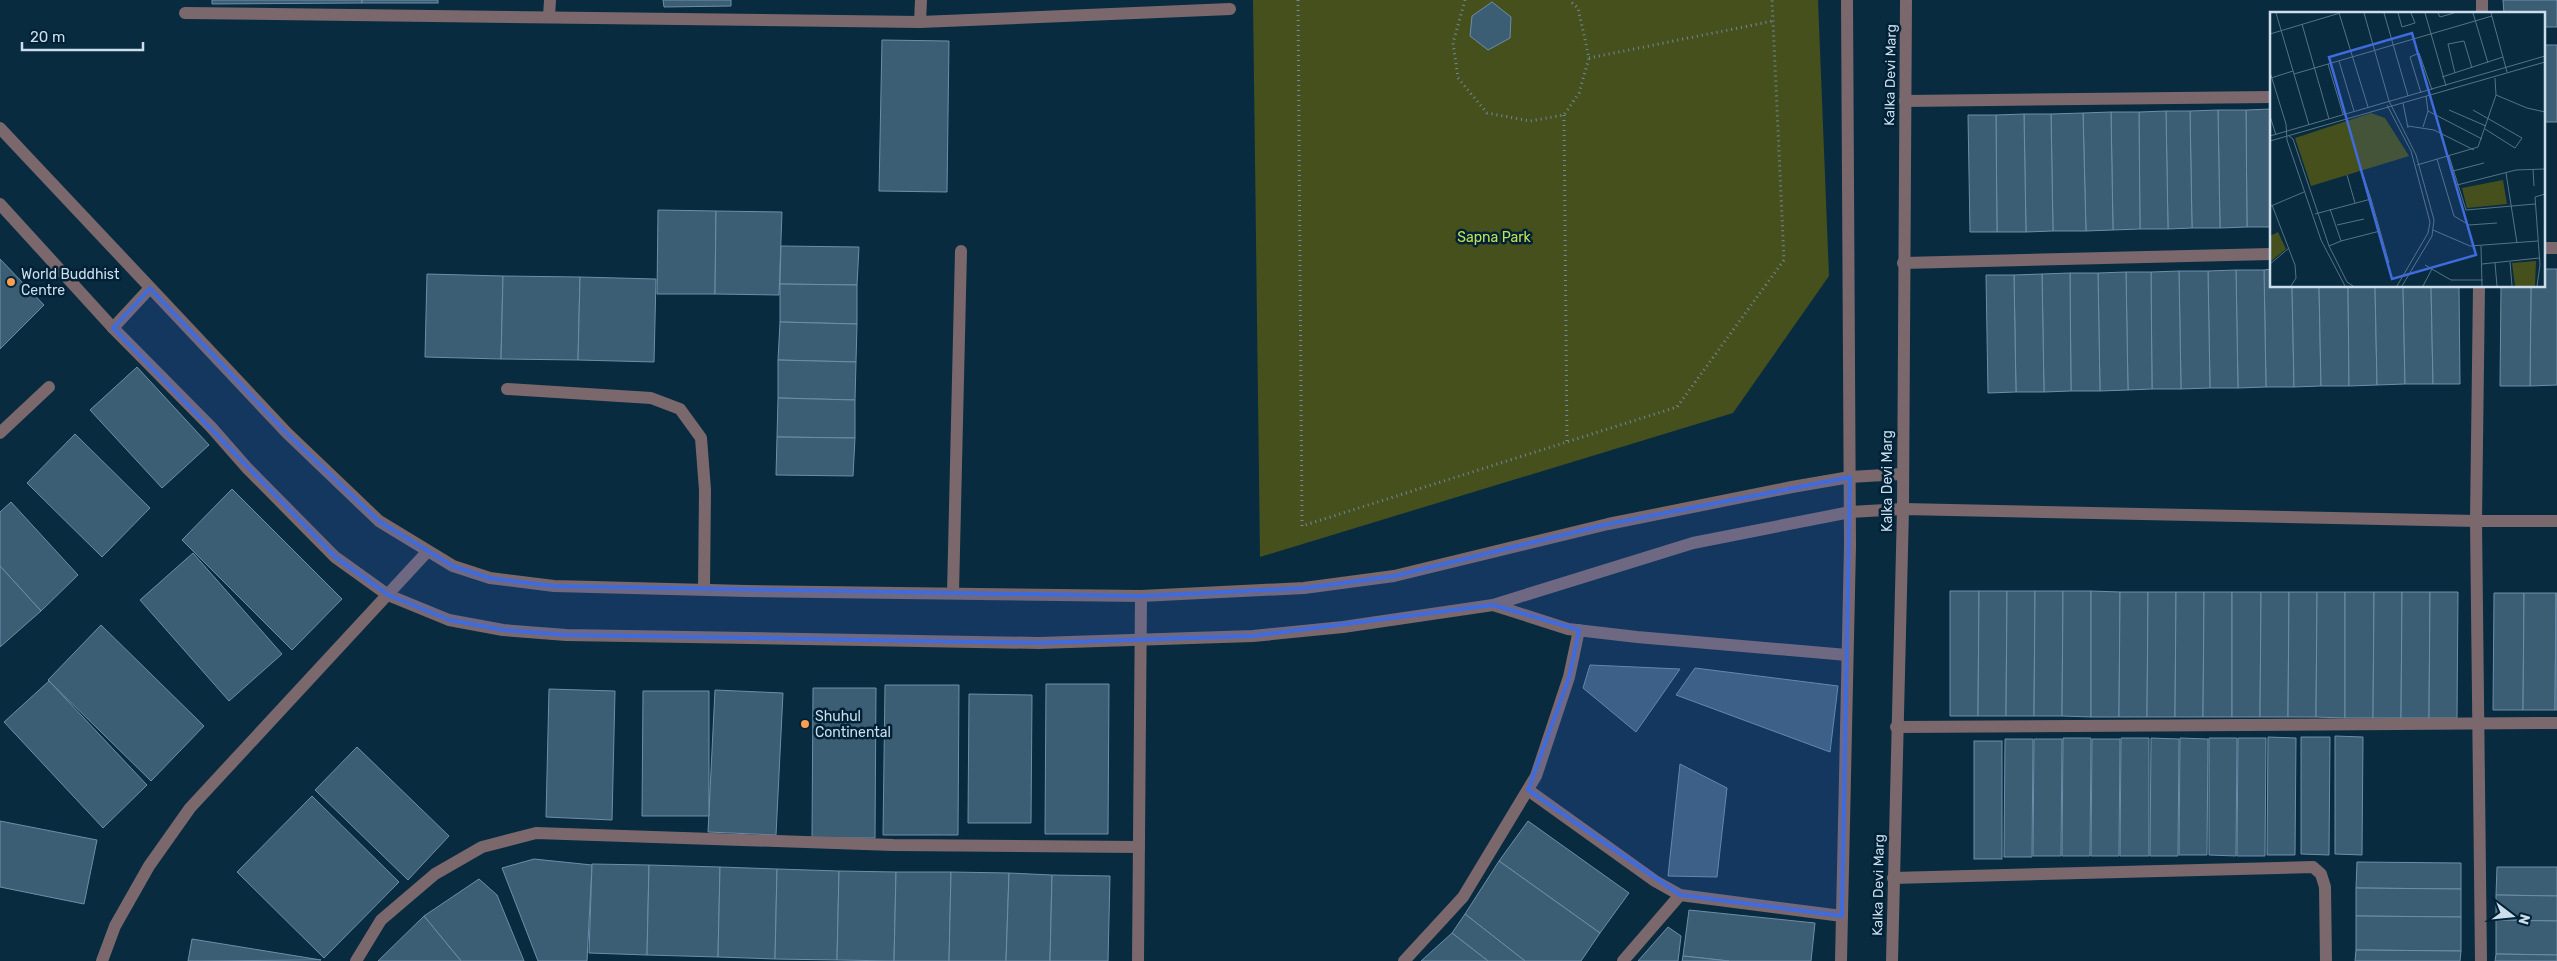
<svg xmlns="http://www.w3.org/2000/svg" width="2557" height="961" font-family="Rubik,sans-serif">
<rect width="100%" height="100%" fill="#082b40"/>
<polygon fill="#45501d" points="1253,0 1818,0 1829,276 1733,413 1260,557"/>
<g fill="#3c5e75" stroke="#6c8fa9">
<polygon points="212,0 362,0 362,3 212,4"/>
<rect x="362" y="0" width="76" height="3"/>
<polygon points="663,0 731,0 731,6 664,7"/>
<polygon points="2503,0 2557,0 2557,27 2543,27 2543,14 2504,14"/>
<polygon points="1492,2 1511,17 1510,38 1488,50 1470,36 1472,16"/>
<polygon points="882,40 949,41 947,192 879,191"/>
<rect x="2543" y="45" width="14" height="77"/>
<polygon points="2271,109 2271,227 2247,227 2246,110"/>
<polygon points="2218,110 2246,110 2247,227 2220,228"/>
<polygon points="2218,110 2220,228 2192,228 2190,111"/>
<polygon points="2166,111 2190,111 2192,228 2168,229"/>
<polygon points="2166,111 2168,229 2140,229 2139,112"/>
<polygon points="2111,112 2139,112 2140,229 2113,230"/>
<polygon points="2111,112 2113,230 2086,231 2083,113"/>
<polygon points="2083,113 2086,231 2053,231 2051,114"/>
<polygon points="2024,114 2051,114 2053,231 2026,232"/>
<polygon points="2024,114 2026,232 1997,232 1996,115"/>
<polygon points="1968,115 1996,115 1997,232 1970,232"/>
<polygon points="658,210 716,211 715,294 657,294"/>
<polygon points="716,211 782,212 779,295 715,294"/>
<polygon points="781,246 859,247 857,285 780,284"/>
<polygon points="0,259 44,305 0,349"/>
<polygon points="2271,269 2271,286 2292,286 2294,387 2266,387 2264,270"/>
<polygon points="2543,269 2557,269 2557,385 2530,386 2531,286 2543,286"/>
<polygon points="2236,270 2264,270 2266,387 2238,388"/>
<polygon points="2236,270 2238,388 2210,388 2208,271"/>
<polygon points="2179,271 2208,271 2210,388 2181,389"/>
<polygon points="2179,271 2181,389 2152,389 2151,272"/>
<polygon points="2126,272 2151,272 2152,389 2128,390"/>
<polygon points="2126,272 2128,390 2100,391 2098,273"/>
<polygon points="2070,273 2098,273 2100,391 2071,391"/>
<polygon points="2070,273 2071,391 2044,392 2042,274"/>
<polygon points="427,274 503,276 501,359 425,357"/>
<polygon points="2042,274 2044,392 2016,392 2014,275"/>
<polygon points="1986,275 2014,275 2016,392 1988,393"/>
<polygon points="503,276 580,277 578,360 501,359"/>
<polygon points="580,277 656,279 654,362 578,360"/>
<polygon points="780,284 857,285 857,324 780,322"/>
<polygon points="2292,286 2319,286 2321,386 2294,387"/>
<polygon points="2319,286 2348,286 2349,386 2321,386"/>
<polygon points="2348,286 2375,286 2377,385 2349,386"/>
<polygon points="2375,286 2403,286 2405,384 2377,385"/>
<polygon points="2403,286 2431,286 2433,384 2405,384"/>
<polygon points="2431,286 2459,286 2460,384 2433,384"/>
<polygon points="2501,286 2531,286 2530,386 2500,386"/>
<polygon points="780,322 857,324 856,362 778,360"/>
<polygon points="778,360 856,362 855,400 778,398"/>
<polygon points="137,367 209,445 162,488 90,410"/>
<polygon points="778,398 855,400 855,438 777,437"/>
<polygon points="75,434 150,508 102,557 27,483"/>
<polygon points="777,437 855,438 853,476 776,475"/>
<polygon points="232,489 342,599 292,650 182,540"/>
<polygon points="11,502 78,575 41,611 0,566 0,512"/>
<polygon points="193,553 282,654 229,701 140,600"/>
<polygon points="0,566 41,611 0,647"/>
<polygon points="1950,591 1979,591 1978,716 1950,716"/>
<polygon points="1979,591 2007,591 2006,716 1978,716"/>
<polygon points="2007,591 2035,591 2034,716 2006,716"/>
<polygon points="2035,591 2063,591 2062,716 2034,716"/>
<polygon points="2063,591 2091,591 2091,717 2062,716"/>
<polygon points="2091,591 2120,592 2119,717 2091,717"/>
<polygon points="2120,592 2148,592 2147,717 2119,717"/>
<polygon points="2148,592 2176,592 2175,717 2147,717"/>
<polygon points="2176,592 2204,592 2203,717 2175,717"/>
<polygon points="2204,592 2232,592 2232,717 2203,717"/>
<polygon points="2232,592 2261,592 2260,717 2232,717"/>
<polygon points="2261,592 2289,592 2288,717 2260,717"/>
<polygon points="2289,592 2317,592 2316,717 2288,717"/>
<polygon points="2317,592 2345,592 2345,718 2316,717"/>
<polygon points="2345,592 2374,592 2373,718 2345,718"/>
<polygon points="2374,592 2402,592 2401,718 2373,718"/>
<polygon points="2402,592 2430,592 2429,718 2401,718"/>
<polygon points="2430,592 2458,592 2457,718 2429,718"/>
<polygon points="2494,593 2524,593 2523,710 2493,710"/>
<polygon points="2524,593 2556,593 2555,710 2523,710"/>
<polygon points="2556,593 2557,593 2557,710 2555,710"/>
<polygon points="101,625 204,726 151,781 48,680"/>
<polygon points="1590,665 1680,669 1636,732 1583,688"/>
<polygon points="1695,668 1838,686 1830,752 1676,695"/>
<polygon points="49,681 147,785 103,828 4,722"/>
<polygon points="1046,684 1109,684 1108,834 1045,834"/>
<polygon points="885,685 959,685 958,835 883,835"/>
<polygon points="813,688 876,688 875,838 812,838"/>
<polygon points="549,689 615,691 612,820 546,817"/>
<polygon points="715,690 783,693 776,835 708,832"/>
<polygon points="643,691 709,691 709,816 642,816"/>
<polygon points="969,694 1032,695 1031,823 968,823"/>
<polygon points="2335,736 2363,737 2362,855 2335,854"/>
<polygon points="2268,737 2296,738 2295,855 2267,855"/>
<polygon points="2301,737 2330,737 2329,855 2301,854"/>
<polygon points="2063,738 2091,738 2090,856 2062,856"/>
<polygon points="2121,738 2149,738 2149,856 2120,856"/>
<polygon points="2151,738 2179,739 2178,856 2150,856"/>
<polygon points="2180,738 2208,739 2207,855 2179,855"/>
<polygon points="2209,738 2237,738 2236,856 2209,855"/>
<polygon points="2238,738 2266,738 2265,856 2237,856"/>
<polygon points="2005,739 2033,739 2032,857 2004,857"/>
<polygon points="2034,739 2062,739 2061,856 2033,856"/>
<polygon points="2092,739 2120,739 2119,856 2091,856"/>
<rect x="1974" y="741" width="28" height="118"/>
<polygon points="357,747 449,836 408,880 315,790"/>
<polygon points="1680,764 1727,788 1717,877 1668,876"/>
<polygon points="312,796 399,882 324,958 237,872"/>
<polygon points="0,821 97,840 84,904 0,887"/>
<polygon points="1528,821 1629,893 1600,933 1499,861"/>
<polygon points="534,859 592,865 587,961 538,961 502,868"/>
<polygon points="1499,861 1600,933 1581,961 1525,961 1465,914"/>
<polygon points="2357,862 2461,863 2461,889 2356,888"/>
<polygon points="592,864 649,865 647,955 589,953"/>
<polygon points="649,865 720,867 718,957 647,955"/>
<polygon points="720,867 777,869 775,959 718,957"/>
<polygon points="2497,867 2557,867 2557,896 2496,895"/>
<polygon points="777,869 839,871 837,960 775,959"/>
<polygon points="839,871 896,872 894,961 837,960"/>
<polygon points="896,872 951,872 949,961 894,961"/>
<polygon points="951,872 1009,873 1006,961 949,961"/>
<polygon points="1009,873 1052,875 1050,961 1006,961"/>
<polygon points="1052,875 1110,876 1108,961 1050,961"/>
<polygon points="479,879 497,895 524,961 461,961 424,916"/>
<polygon points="2356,888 2461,889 2461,917 2356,916"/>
<polygon points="2496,895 2557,896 2557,921 2496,920"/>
<polygon points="1689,910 1815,923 1811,961 1729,961 1683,956"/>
<polygon points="1465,914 1525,961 1488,961 1452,933"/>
<polygon points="424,916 461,961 378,961"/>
<polygon points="2356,916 2461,917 2461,951 2356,950"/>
<polygon points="2496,920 2557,921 2557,955 2496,954"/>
<polygon points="1668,927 1681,936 1678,961 1638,961"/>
<polygon points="1452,933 1488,961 1421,961"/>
<polygon points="192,939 321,960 188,961"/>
<polygon points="2356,950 2461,951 2460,961 2355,961"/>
<polygon points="2496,954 2557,955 2557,961 2495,961"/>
<polygon points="1683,956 1729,961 1682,961"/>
</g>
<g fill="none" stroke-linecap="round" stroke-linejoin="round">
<g stroke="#708a9c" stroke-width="3" stroke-dasharray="1 4" stroke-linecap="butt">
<polyline points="1298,0 1302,526 1677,407 1784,260 1772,0"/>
<polyline points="1465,0 1453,43 1458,78 1487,113 1530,121 1564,115 1579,93 1589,58 1578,8 1569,0"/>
<polyline points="1589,58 1773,21"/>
<polyline points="1564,115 1567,442"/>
</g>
<g stroke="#7a686d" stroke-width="12">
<polyline points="921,0 920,22 1230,9"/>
<polyline points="185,13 920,22"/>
<polyline points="2482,14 2482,0"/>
<polyline points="549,17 550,0"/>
<polyline points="1905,101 2271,97"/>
<polyline points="0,128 287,433 379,521 453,566 490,578 554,586 747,591 1141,596 1304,588 1394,576 1608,524 1792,487 1850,477 1901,474"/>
<polyline points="0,204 113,328 211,427 247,468 335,557 388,595 449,620 503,630 566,635 1039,643 1253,636 1343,627 1493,605 1693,543 1850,512 1903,509 2476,521 2557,521"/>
<polyline points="2543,248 2557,248"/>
<polyline points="1903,263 2271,254"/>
<polyline points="2479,286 2476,521 2481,961"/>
<polyline points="113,328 150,288"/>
<polyline points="507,389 651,398 680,409 701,438 705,490 704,589"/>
<polyline points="0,433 49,387"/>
<polyline points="953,593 961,251"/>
<polyline points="1493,605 1568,629 1637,637 1847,655"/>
<polyline points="1896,727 2557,723"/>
<polyline points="1528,790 1655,881 1680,895 1842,916"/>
<polyline points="1893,878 2313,867 2321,874 2325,887 2326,961"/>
<polyline points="102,961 115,926 149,866 190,808 427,552"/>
<polyline points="356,961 381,920 435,874 482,847 536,833 893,845 1139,847"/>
<polyline points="1138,961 1141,596"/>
<polyline points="1404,961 1463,897 1536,776 1569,677 1579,630"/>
<polyline points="1623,961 1680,895"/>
<polyline points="1841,961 1850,546 1847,0"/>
<polyline points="1892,961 1903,509 1906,0"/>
</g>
</g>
<path fill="#406bdc" fill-opacity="0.2" stroke="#406bdc" stroke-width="4" stroke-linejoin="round" d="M 150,288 L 287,433 L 379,521 L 453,566 L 490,578 L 554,586 L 1141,596 L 1304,588 L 1394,576 L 1608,524 L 1850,477 L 1842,916 L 1680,895 L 1528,790 L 1569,677 L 1579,630 L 1493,605 L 1253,636 L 1039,643 L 566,635 L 503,630 L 449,620 L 388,595 L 335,557 L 113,328 Z"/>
<g fill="#fa9f4e" stroke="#002136" stroke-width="2">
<circle cx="11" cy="282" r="5"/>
<circle cx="805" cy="724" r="5"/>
</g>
<g text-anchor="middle" stroke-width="5" stroke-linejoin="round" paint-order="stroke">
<g font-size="14" fill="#ccdeec" stroke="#002136">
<text transform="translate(1890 75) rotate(-89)" y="5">Kalka Devi Marg</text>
<text transform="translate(1887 481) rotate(-90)" y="5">Kalka Devi Marg</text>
<text transform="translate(1878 885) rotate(-89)" y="5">Kalka Devi Marg</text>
</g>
<g font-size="14" fill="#c3e050" stroke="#002136">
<text x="1494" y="242">Sapna Park</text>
</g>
<g font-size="14" fill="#ccdeec" stroke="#002136" text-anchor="start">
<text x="21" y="279">World Buddhist<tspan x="21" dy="16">Centre</tspan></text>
<text x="815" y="721">Shuhul<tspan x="815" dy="16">Continental</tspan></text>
</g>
</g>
<g transform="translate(2270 12)">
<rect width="275" height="275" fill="#082b40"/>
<path d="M 101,101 L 115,106 L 139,144 L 41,174 L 25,126 ZM 233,168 L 237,192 L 197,196 L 192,176 ZM 8,220 L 16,237 L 0,250 L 0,224 ZM 266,249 L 265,274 L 245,274 L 242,251 Z" fill="#45501d"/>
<path fill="none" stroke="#567385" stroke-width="1" d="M 6,1 L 39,113M 69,1 L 98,95M 94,1 L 119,89 L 146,143 L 164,208 L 162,224 L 132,274M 114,1 L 138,84M 128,1 L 132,15 L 145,11 L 141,1M 155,1 L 176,74M 168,1 L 170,5 L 184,1M 203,1 L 218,51M 221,1 L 237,60M 32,12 L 59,107M 0,22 L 70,1M 69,49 L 84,99M 58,52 L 73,102M 0,60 L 16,112 L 17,128 L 51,228 L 75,274M 185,61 L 178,32 L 194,29 L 202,56M 24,62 L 222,4M 172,65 L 233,45M 1,66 L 23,59M 151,81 L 140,45 L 149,41 L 162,78M 226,83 L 257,96 L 275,100M 133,91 L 138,116M 117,93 L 141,139 L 160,210 L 158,221 L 127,274M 179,98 L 216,114M 203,98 L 252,126 L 245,136 L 215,117M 158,99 L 212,127M 0,104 L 6,123M 138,114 L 164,118 L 204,138M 153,115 L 158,99 L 156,84M 0,124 L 275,44M 19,124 L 23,127 L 59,234 L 77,270 L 83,274M 0,129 L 275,50M 179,144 L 196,198 L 265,192M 167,147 L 184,204 L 199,213 L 227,211M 147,153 L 208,135 L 226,83 L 225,66M 263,157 L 264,174M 183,159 L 214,151M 236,161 L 247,231M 77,163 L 85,191M 187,173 L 246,158 L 275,157M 101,187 L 119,251M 2,193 L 25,253 L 26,266 L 21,274M 1,194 L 34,180M 45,202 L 101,187 L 92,160M 67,213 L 94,207M 163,218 L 200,234 L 268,229M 71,229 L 110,219M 59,234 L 71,229 L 60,197M 211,234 L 212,274M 240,250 L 242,274M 225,251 L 227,274M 0,252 L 19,236M 212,252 L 269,246M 155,253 L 181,268 L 213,268M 153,274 L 162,257M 267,274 L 270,253 L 265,185 L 275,182"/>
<path fill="#406bdc" fill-opacity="0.15" stroke="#406bdc" stroke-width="2.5" d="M 142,21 L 206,243 L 122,267 L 59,45 Z"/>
<rect width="275" height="275" fill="none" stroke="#ccdeec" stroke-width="2.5"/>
</g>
<g transform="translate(2512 916) rotate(106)" stroke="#002136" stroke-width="4" paint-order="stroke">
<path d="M0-4L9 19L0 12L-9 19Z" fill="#ccdeec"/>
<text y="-8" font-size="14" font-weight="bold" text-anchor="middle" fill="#ccdeec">N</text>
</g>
<path d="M22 42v8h121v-8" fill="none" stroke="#ccdeec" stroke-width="2.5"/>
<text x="30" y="42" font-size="15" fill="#ccdeec" stroke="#002136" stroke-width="4" paint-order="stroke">20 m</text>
</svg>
